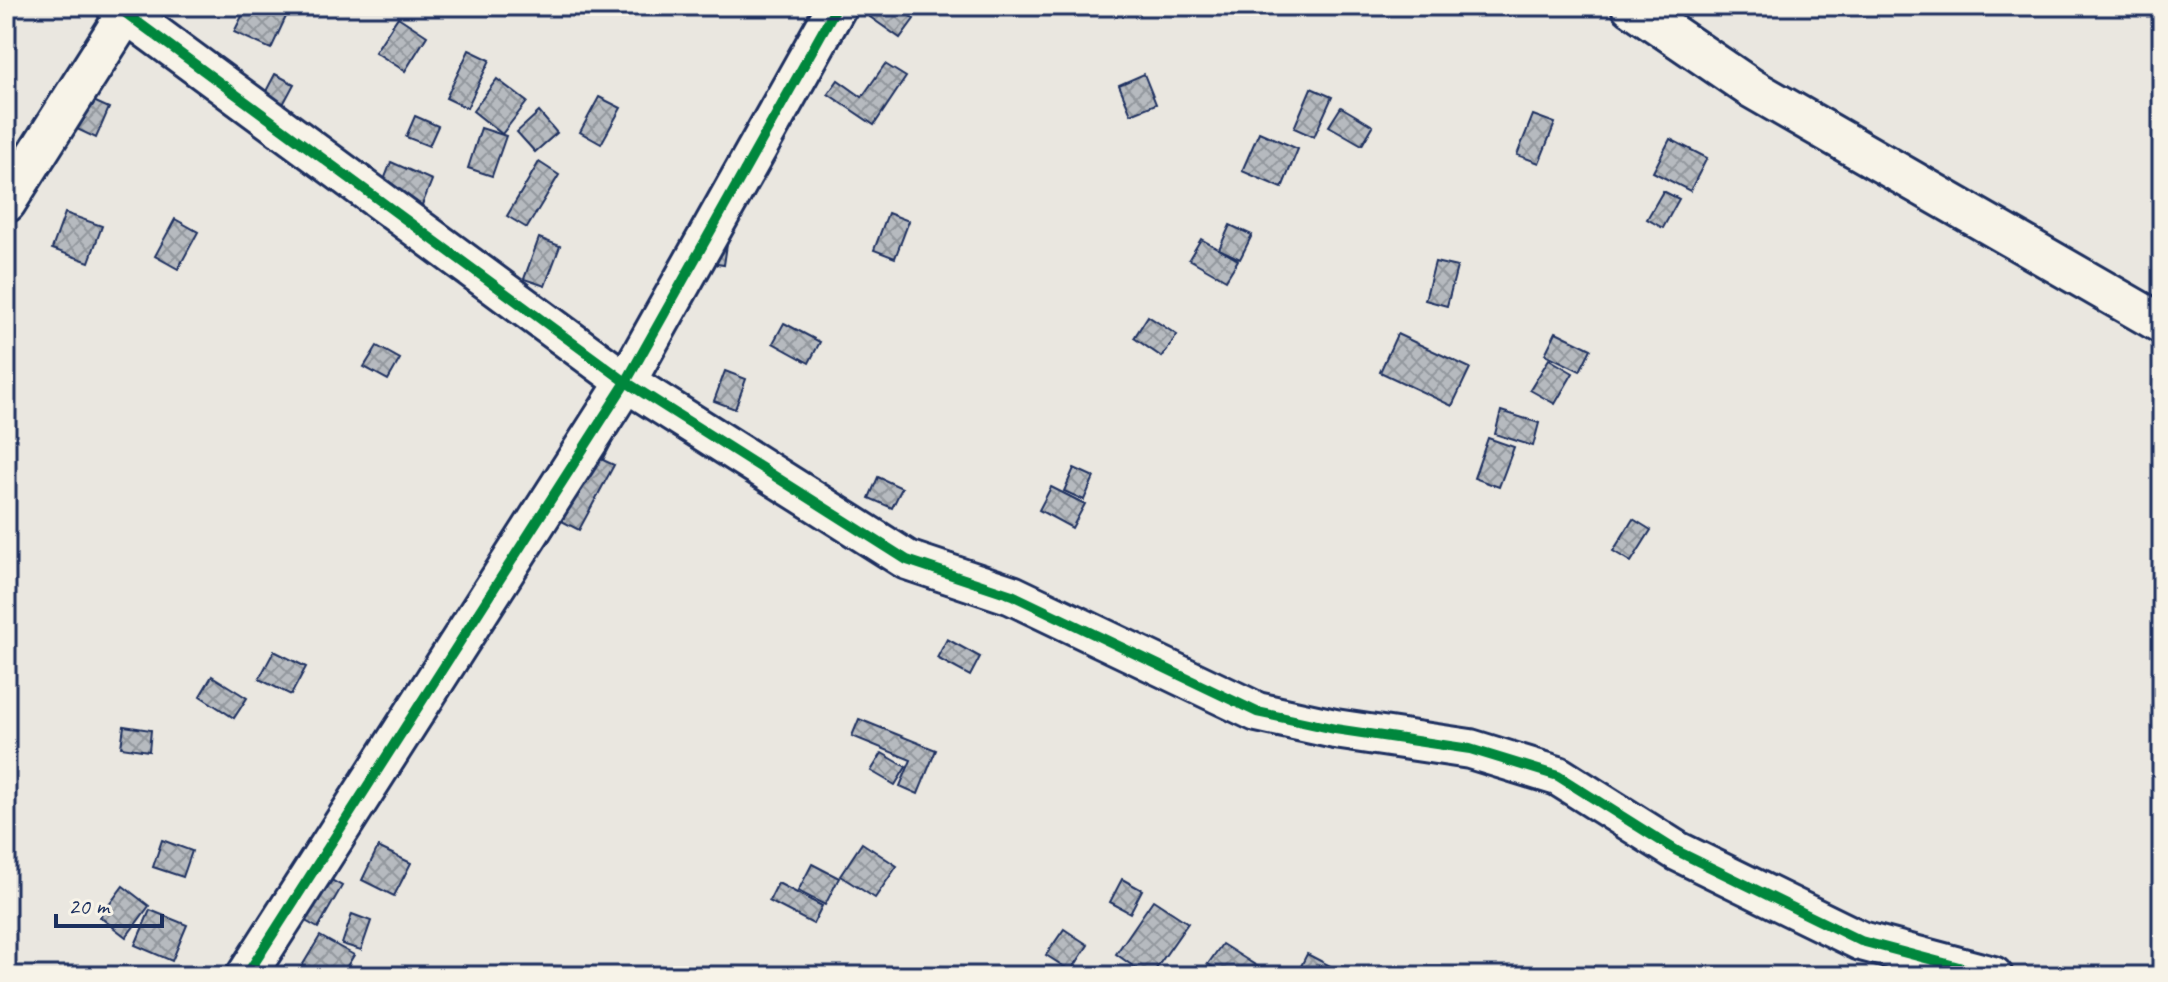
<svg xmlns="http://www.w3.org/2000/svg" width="2168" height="982" font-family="Caveat,sans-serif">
<defs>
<pattern id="building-cross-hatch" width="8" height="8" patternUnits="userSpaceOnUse" patternTransform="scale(2)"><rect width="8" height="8" fill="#b6babf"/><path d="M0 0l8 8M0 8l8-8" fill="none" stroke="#93989e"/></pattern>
</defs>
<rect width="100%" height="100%" fill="#eae7e0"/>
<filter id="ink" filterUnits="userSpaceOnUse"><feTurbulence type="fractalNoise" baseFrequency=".0125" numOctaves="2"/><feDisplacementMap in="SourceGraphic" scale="16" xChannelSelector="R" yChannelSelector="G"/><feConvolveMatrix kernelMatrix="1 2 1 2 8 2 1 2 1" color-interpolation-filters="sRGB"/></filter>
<g filter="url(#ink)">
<g fill="url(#building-cross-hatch)" stroke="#1b2f5e" stroke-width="2">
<polygon points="247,6 291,6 271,49 234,32"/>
<polygon points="878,6 897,6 914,19 900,38 870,17"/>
<polygon points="398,17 427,36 405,71 375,52"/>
<polygon points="469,50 490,60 467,108 446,98"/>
<polygon points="885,64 906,77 874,125 828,94 838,80 862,97"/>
<polygon points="275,74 294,84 272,125 253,116"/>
<polygon points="1144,74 1156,104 1131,114 1119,85"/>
<polygon points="497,79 527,102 502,134 473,111"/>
<polygon points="1311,88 1332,97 1314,137 1294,128"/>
<polygon points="599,97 621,108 601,144 580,132"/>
<polygon points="89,99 109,108 96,138 75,128"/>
<polygon points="1341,107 1373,126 1362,145 1329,126"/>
<polygon points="539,112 557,133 535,152 517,132"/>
<polygon points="1533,115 1555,123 1539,163 1517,155"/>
<polygon points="415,116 438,126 429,146 406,137"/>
<polygon points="481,128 506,136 492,176 468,168"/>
<polygon points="1259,132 1298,149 1282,188 1242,171"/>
<polygon points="1670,139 1707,158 1690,191 1653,172"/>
<polygon points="391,162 432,180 422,205 381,188"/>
<polygon points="539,162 559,175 527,228 507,216"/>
<polygon points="1663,191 1679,199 1663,228 1647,219"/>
<polygon points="65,213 102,226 89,262 52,249"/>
<polygon points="888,213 909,221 895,258 874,250"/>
<polygon points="175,219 198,232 178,269 155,256"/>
<polygon points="1230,225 1252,235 1240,259 1219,249"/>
<polygon points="729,231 724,265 703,262"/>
<polygon points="539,238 560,246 545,286 524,279"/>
<polygon points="1201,239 1238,260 1226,280 1189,259"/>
<polygon points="1435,262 1457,267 1447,306 1425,300"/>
<polygon points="1148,316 1177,335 1162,357 1134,338"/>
<polygon points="784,323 820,342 809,363 773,343"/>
<polygon points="1556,332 1591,349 1580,371 1545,354"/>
<polygon points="1397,334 1470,368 1452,406 1380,372"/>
<polygon points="377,346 400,359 388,380 364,367"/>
<polygon points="1549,359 1573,373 1555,404 1530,390"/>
<polygon points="725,371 746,379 735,409 714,401"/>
<polygon points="1501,411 1539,423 1533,446 1495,434"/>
<polygon points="600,421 618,431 603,460 614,465 579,530 550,515"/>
<polygon points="1488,438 1514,447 1499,487 1474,478"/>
<polygon points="1074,468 1094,477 1084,500 1064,491"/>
<polygon points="878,477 902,488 892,508 869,498"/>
<polygon points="1051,487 1085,504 1072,528 1039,510"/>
<polygon points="1633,519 1651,530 1631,562 1613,551"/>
<polygon points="947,639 980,657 970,676 937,658"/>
<polygon points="274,651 306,667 291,695 259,679"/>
<polygon points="212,676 247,698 234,718 200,696"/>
<polygon points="859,719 936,750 918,794 900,786 911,760 852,736"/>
<polygon points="124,726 151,730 149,751 121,747"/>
<polygon points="882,753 906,767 895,785 871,771"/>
<polygon points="162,840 192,851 183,877 153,867"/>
<polygon points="862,843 897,866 875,898 840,876"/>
<polygon points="378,847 411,863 394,896 362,880"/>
<polygon points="812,864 839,878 825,905 798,891"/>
<polygon points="315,871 342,886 318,928 291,913"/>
<polygon points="1122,879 1142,890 1130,913 1110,902"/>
<polygon points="778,883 822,906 813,924 769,901"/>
<polygon points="123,886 149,906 126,937 100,917"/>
<polygon points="1153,900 1188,923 1151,976 1147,976 1116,954"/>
<polygon points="150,910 187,925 172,961 135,945"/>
<polygon points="352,914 371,921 361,950 342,944"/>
<polygon points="1064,929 1088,945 1071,971 1046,955"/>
<polygon points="320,936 354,955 341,976 308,976 299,971"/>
<polygon points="1222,944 1260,968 1255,976 1226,976 1208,964"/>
<polygon points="1307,954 1336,969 1333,976 1307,976 1298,972"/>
</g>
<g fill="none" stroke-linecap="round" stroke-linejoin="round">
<defs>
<g id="minor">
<polyline points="116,6 626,382 907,560 1012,595 1257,712 1335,729 1470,749 1558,776 1677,851 1861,941 1993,976"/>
<polyline points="1631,6 1751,88 2162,324"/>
<polyline points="6,203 131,6"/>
<polyline points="246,976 626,382 837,6"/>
</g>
</defs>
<use href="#minor" stroke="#1b2f5e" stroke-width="44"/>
<use href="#minor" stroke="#f7f3e8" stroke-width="38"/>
<defs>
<g id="cycleway">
<polyline points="116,6 626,382 907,560 1012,595 1257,712 1335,729 1470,749 1558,776 1677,851 1861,941 1993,976"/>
<polyline points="246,976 626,382 837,6"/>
</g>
</defs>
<use href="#cycleway" stroke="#f7f3e8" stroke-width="15"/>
<use href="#cycleway" stroke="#00873e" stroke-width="10"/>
</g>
</g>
<rect width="2168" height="982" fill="none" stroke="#f7f3e8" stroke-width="32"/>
<rect x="16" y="16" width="2136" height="950" fill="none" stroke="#1b2f5e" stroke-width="3" filter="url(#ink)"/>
<path d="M56 914v12h106v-12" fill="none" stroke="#1b2f5e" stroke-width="4"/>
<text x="68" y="914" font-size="24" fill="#1b2f5e" stroke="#f7f3e8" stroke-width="6" paint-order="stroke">20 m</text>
</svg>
